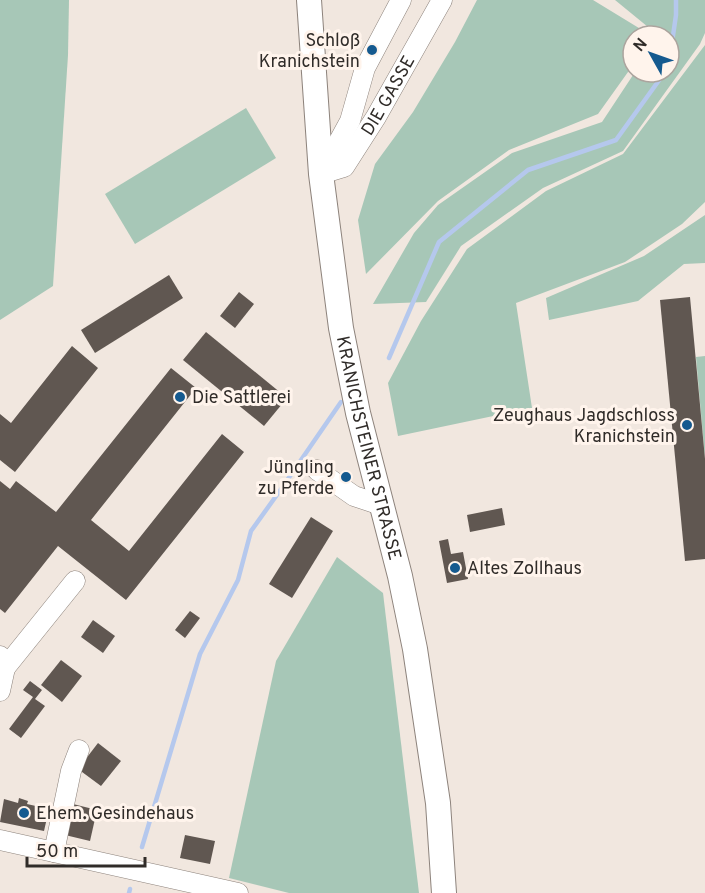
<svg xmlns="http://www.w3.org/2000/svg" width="705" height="893" font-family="Overpass,sans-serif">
<rect width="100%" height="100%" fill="#f1e7df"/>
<g fill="#a7c7b7">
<polygon points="0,0 69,0 68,55 53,286 0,320"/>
<polygon points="477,0 593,0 652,36 633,36 633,65 598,114 509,150 438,201 366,274 358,220 375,164 413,112 455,42"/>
<polygon points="615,0 705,0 705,33 700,44 623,151 543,188 461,246 426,302 373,304 414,233 438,205 512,153 602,122 635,72 669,72 669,36 659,36"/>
<polygon points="705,45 705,202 682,224 625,262 516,303 532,408 398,436 388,383 421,321 467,249 546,191 623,154"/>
<polygon points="246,108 276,158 135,244 105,194"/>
<polygon points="705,215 705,263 684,264 638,301 549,320 546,298 644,256"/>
<polygon points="705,356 705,459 696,357"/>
<polygon points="337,557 383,593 419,893 289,893 229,878 276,661"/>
</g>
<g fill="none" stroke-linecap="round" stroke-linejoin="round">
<g stroke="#b5c8ed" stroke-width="4.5">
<polyline points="669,63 676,15 676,0"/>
<polyline points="389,358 439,242 528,170 616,140 665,72"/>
<polyline points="142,847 200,654 238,580 251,531 279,492 341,402"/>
<polyline points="129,893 130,889"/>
</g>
</g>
<g fill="#605751">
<polygon points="169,275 183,298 95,353 81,330"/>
<polygon points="239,292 254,304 235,328 220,316"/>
<polygon points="690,297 705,459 705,559 685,561 660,300"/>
<polygon points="206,332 287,398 264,426 183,360"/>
<polygon points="72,346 98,368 15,472 0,460 0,414 11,423"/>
<polygon points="171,368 196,388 91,520 129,551 222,434 244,452 126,600 58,546 5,613 0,609 0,481 10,489 16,481 56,512"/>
<polygon points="502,508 505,525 470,532 467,515"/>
<polygon points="311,517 333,531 292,598 269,584"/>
<polygon points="448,539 451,554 463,552 468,579 447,583 439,541"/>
<polygon points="190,611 200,618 185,638 175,630"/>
<polygon points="93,620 115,636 103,653 81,637"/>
<polygon points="61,660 82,676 62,702 41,685"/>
<polygon points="30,681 42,690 35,699 45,706 21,738 9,729 33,697 23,690"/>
<polygon points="98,743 121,761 101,786 78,769"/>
<polygon points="19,798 28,801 27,804 49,809 44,831 0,822 4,799 18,803"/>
<polygon points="73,804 97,810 90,841 65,835"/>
<polygon points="185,835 215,841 210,864 180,858"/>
</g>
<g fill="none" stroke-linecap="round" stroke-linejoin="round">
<defs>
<g id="minor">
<path id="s1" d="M 321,174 L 344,167 L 376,117 L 442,0"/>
<polyline points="321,174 350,121 365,68 401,0"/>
<polyline points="317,470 354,496 381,505"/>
<polyline points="0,656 5,668 0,691"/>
<polyline points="5,668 75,581"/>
<polyline points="0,840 238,893"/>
<polyline points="54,852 71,771 79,750"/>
</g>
<g id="major">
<path id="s2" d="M 309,0 L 321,174 L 341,328 L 358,413 L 400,576 L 415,649 L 438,803 L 444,893"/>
</g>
</defs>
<use href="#minor" stroke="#8d837c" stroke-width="21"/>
<use href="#major" stroke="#8d837c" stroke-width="26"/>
<use href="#minor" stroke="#fff" stroke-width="20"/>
<use href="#major" stroke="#fff" stroke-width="24"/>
</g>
<g fill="#155a8f" stroke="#fff4ec" stroke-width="2">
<circle cx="372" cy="50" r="6"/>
<circle cx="180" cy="397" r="6"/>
<circle cx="687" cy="425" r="6"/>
<circle cx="346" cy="477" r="6"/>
<circle cx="455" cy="568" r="6"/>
<circle cx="24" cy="813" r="6"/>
</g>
<g text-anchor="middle" stroke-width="6" stroke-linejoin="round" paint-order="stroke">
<g font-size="18" fill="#302c29" stroke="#fff4ec" text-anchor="end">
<text x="360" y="46">Schloß<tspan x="360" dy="21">Kranichstein</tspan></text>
<text x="192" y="403" text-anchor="start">Die Sattlerei</text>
<text x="675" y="421">Zeughaus Jagdschloss<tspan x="675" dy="21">Kranichstein</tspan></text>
<text x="334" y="473">Jüngling<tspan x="334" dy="21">zu Pferde</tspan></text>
<text x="467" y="574" text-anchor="start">Altes Zollhaus</text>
<text x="36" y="819" text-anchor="start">Ehem. Gesindehaus</text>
</g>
<g font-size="18" fill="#302c29" stroke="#fff4ec">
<text dy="6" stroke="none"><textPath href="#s1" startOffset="108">DIE GASSE</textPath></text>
<text dy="6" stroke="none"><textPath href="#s2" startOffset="453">KRANICHSTEINER STRASSE</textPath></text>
</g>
</g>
<g transform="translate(651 54) rotate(310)"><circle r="28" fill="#fff4ec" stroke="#aca49e" stroke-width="1.5"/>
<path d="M0-4.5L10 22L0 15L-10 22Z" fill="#155a8f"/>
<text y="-9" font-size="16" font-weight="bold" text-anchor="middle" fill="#302c29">N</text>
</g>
<path d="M27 857v9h118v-9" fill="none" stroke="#302c29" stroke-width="3"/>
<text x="36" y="857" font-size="18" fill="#302c29" stroke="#fff4ec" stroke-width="4.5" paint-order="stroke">50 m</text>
</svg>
